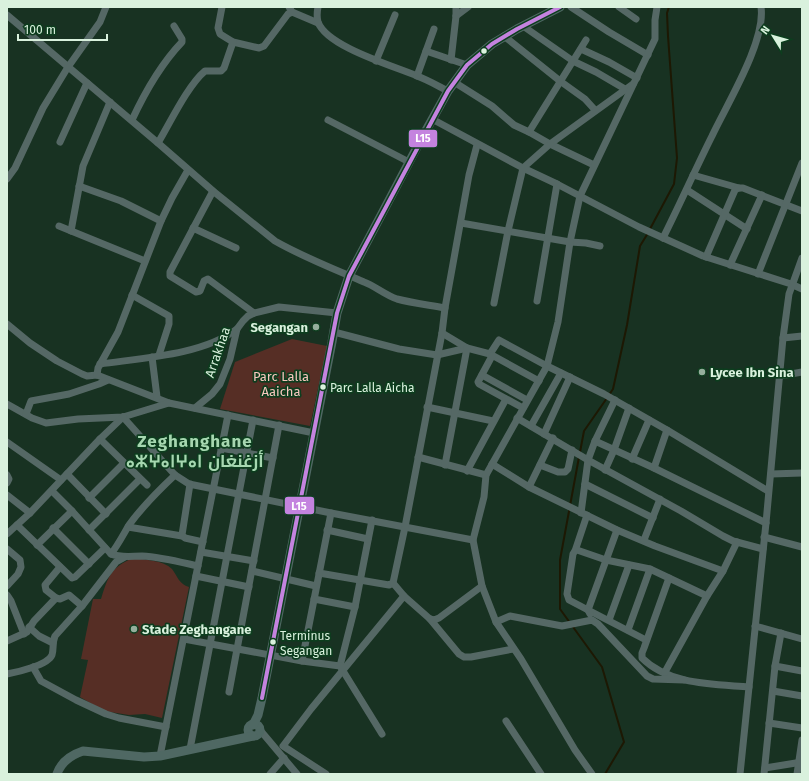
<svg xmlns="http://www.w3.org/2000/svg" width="809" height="781" font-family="'Fira Sans',Cairo,'Noto Sans Tifinagh',sans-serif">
<rect width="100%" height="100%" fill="#183222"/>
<g fill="#562e25">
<polygon points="292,339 327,346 310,426 220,409 235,362"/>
<path d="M 133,558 C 145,560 163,560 172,569 C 178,577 179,584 189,587 L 162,718 L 145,714 L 129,715 L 104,711 L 80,697 L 88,660 L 81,659 L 93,599 L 101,599 C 108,577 110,568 133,558 Z"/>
</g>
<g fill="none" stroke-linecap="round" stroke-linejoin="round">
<g stroke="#1d1803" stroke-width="2">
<polyline points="650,229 674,184 677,158 668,36 667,13 669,7"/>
<polyline points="609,395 613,389 627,325 640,246 648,233"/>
<polyline points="580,452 584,431 607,398"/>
<polyline points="579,457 560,560 560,609 602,667 624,742 605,774"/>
</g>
<g stroke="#556865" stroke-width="7">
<polyline points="222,7 218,28 220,34 233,42 259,48 264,46 288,14 292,12"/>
<polyline points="289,7 292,12 318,23"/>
<path d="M 318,7 C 317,12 317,18 318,22 C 327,47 394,66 417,76 C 428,80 438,86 448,91"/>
<polyline points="571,7 609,32 648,55"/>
<polyline points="619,7 636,19"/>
<path d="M 7,15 L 158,143 L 213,191 L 275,241 C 303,257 334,269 364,282 C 375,286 385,295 397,299 C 412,303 429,305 445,308"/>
<polyline points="456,16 468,7"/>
<polyline points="523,26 573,61 596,72 625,89"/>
<polyline points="504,36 560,81 585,99 595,110"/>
<polyline points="581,49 609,62 637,78"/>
<polyline points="426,51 467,65"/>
<polyline points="451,60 456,16 456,7"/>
<polyline points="376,61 395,15"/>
<polyline points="417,76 434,29"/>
<polyline points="454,82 492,106 514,125 529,132 550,144 594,165"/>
<polyline points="432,119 523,168 557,184 639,227 703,256 791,284 802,289"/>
<path d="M 132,120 C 145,92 160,65 182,42 L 182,39 L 174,26"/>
<polyline points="328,120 409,162"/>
<polyline points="529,132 586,40"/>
<polyline points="60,142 87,83"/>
<path d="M 158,143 C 170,123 188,85 205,71 L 221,71 L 224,68 L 233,42"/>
<polyline points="693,175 739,188"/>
<polyline points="7,179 15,168 43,108 68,67 100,22 106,7"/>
<polyline points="79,186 121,201 161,221"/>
<polyline points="687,190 747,229"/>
<polyline points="213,191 170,272 170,276 196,292 200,291 204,281 208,279 254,313"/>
<polyline points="461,223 570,242 586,243 600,246"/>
<polyline points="59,226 145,261"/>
<polyline points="193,228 236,248"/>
<polyline points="71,231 83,166 110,102"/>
<path d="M 663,238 C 680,204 695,170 712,136 C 727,104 766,41 761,7"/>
<polyline points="706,257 735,190 738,188 743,188 802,211"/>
<polyline points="730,265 762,195"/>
<polyline points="758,274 802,163"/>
<polyline points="132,295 169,316 169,324 159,355"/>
<polyline points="537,301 557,184"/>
<polyline points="494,303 508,231 523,168 550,144 633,84"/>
<polyline points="7,324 30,343 57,361 82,374 87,376 97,375 169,403 314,433"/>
<polyline points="334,332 399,349 437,355 467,348"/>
<polyline points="442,333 467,348 490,354 499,340 547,366 604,394 667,430 768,491"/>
<polyline points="783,338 802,336"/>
<polyline points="490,354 539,381"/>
<polyline points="492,356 478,382 479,384 523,408"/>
<polyline points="152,357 157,397"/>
<path d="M 100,364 C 142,358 203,355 237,329"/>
<polyline points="97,375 98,368 118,332 161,221 172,198 188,170"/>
<polyline points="482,375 527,400"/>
<polyline points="780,376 802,372"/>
<polyline points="7,404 32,418 46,423 78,419 123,417 169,403"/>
<polyline points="427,407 493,421"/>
<polyline points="195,408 212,394 220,384 230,359 237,329 243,321 248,316 254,313 279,307 337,313"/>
<polyline points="26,414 31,401 69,394 99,384 108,380"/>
<polyline points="123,417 175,475 189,484 331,513 473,540"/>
<polyline points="517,418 588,460 681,511 723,536 733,541 763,549"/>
<polyline points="531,426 561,373"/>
<polyline points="544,434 570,377"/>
<polyline points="100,439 147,485"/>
<polyline points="595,441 654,468 766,523"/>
<polyline points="7,442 61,480"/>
<polyline points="221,448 273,458"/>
<polyline points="418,457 486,475"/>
<polyline points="632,459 649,420"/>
<polyline points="492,464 529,487 553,438"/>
<polyline points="445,465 467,348"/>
<polyline points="540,465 558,472 565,472 568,469 572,450"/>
<polyline points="654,468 667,430"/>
<polyline points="605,470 614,450 629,408"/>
<polyline points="467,471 506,399"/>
<polyline points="67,474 106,514"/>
<polyline points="771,474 802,473"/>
<polyline points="7,475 9,479 7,483"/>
<polyline points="190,484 182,535 185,538 203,542"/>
<polyline points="585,484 653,518"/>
<polyline points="529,487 617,530 655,546 723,571"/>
<path d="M 52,491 L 72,511 L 111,554 C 121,558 132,556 142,556 C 161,557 180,562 198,566"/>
<polyline points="7,495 30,513"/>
<polyline points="89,498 124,463"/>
<polyline points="581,513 588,460 595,441 615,400"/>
<polyline points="587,515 576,548 577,550 606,560 650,569 707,596"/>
<polyline points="372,520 355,607 340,666 382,734"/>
<polyline points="17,525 72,578 75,577 105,548"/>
<polyline points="128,527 182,536"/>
<polyline points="53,528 89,564"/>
<polyline points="89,530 140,479"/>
<polyline points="327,530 368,539"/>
<polyline points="617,530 588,610 646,640"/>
<polyline points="7,534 30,513 100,439 123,417"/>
<polyline points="764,537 802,547"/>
<polyline points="644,540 660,499"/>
<polyline points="37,545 72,511"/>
<polyline points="7,549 20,560 21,567 18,574 7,586"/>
<polyline points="576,549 573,554 567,594 569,600 588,610 590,614"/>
<polyline points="201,552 254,561"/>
<path d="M 111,554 C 118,545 123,535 129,525 C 142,507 159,490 175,475"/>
<polyline points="252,571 316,586"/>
<polyline points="319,573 389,585 393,583 405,527 442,333 445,308 469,175 477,145"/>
<polyline points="196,576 249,587"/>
<path d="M 669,578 L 644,648 L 642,653 L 642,658 C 669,685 713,684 749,687"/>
<polyline points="393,583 404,596"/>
<polyline points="7,595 11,601 24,634"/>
<polyline points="314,599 355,607"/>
<polyline points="82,606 116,562 125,557"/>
<polyline points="430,619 459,654 464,657 471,657 513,649"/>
<polyline points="609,620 629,565"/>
<polyline points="496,622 510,616 562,626 592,620 598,624 647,676 653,679 684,680"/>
<polyline points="755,626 802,639"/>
<polyline points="29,627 39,636 53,643"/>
<polyline points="628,630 650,569"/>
<polyline points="184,639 302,661 340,666"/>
<polyline points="7,641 27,632 34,621 56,598"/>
<polyline points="302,661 331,513"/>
<polyline points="775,666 802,671"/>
<polyline points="33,667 41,681 76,700 106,714 119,718 166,727"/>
<polyline points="665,672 707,596 723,571 737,542"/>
<path d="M 7,674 C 18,672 48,665 52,655 C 54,649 52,643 55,636 L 82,606 L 69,595 L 60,599 L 56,598 L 46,590 L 45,585 L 60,567"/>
<polyline points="773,691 802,696"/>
<polyline points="229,692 279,425"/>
<polyline points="506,721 541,774"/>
<polyline points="769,723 802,728"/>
<polyline points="260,730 297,774"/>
<polyline points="190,749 253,420"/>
<polyline points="160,756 228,415"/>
<polyline points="765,768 802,762"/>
<polyline points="270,774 284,758"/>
<polyline points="326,774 283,746 311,709 404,596 430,619 434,620 439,618 482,586"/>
<polyline points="592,774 575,750 521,659 496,622 482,586 473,540 484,497 486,475 547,366 558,322 570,242 580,196 655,39 655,20 657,7"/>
<polyline points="740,774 766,523 783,338 789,294 802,258"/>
<polyline points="764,774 775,666 781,633"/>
<polyline points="797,774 802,740"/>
</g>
<g stroke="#4f6863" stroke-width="9">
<circle cx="254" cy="730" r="6"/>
<polyline points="253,725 258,715 262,698 332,342 337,313 349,276 424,134 448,91 467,65 492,44 517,29 560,7"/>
<path d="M 57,774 C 61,762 71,755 83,751 L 144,757 L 160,756 L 253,736"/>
</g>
<defs>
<polyline id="bus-1" points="262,698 337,313 349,276 448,91 467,65 492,44 517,29 560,7"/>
</defs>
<use href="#bus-1" stroke="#0d3d1e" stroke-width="7"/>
<use href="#bus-1" stroke="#c483df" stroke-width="4"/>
</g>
<g fill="#d9f1dd" stroke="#0d3d1e" stroke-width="1.5">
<circle cx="484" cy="51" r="3.5"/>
<circle cx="323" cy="387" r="3.5"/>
<circle cx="273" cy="642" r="3.5"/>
</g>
<g fill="#95ae9c" stroke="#0d3d1e" stroke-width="1.5">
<circle cx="316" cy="327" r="4"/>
<circle cx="702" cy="372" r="4"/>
<circle cx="134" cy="629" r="4"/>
</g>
<g text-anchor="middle" stroke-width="3.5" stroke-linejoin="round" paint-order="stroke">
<g font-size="12" fill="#d9f1dd" stroke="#0d3d1e" text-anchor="start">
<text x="330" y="392">Parc Lalla Aicha</text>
<text x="280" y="640">Terminus<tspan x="280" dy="15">Segangan</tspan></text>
</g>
<g font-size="13" font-weight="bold" fill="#d9f1dd" stroke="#0d3d1e" text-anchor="start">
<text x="308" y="332" text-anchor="end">Segangan</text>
<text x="710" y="377">Lycee Ibn Sina</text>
<text x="142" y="634">Stade Zeghangane</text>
</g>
<g font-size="13" fill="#d9f1dd" stroke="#0d3d1e">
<text transform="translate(217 352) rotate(-71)" y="5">Arrakhaa</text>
</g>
<g font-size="13" fill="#f8c7be" stroke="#0d3d1e">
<text x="281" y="381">Parc Lalla<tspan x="281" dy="15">Aaicha</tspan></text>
</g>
<g font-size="17" font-weight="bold" letter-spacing="1" fill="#a6d7b0" stroke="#0d3d1e">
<text x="195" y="447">Zeghanghane<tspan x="195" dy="20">ⴰⵣⵖⴰⵏⵖⴰⵏ أزغنغان</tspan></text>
</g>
</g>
<g stroke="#0d3d1e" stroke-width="1.5">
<rect x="408" y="129" width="30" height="19" rx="4" fill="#c483df"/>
<rect x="284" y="496" width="31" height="19" rx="4" fill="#c483df"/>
</g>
<g font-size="11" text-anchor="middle" font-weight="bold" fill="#fff">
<text x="423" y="142">L15</text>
<text x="299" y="510">L15</text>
</g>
<rect width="809" height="781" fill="none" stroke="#d9f1dd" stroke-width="16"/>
<g transform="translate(773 36) rotate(307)" stroke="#0d3d1e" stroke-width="3" paint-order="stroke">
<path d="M0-3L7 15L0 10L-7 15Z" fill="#d9f1dd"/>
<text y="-6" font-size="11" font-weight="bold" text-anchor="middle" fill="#d9f1dd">N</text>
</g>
<path d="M18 34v6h89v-6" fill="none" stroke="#d9f1dd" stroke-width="2"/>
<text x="24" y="34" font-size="12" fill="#d9f1dd" stroke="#0d3d1e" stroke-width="3" paint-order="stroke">100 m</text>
</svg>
